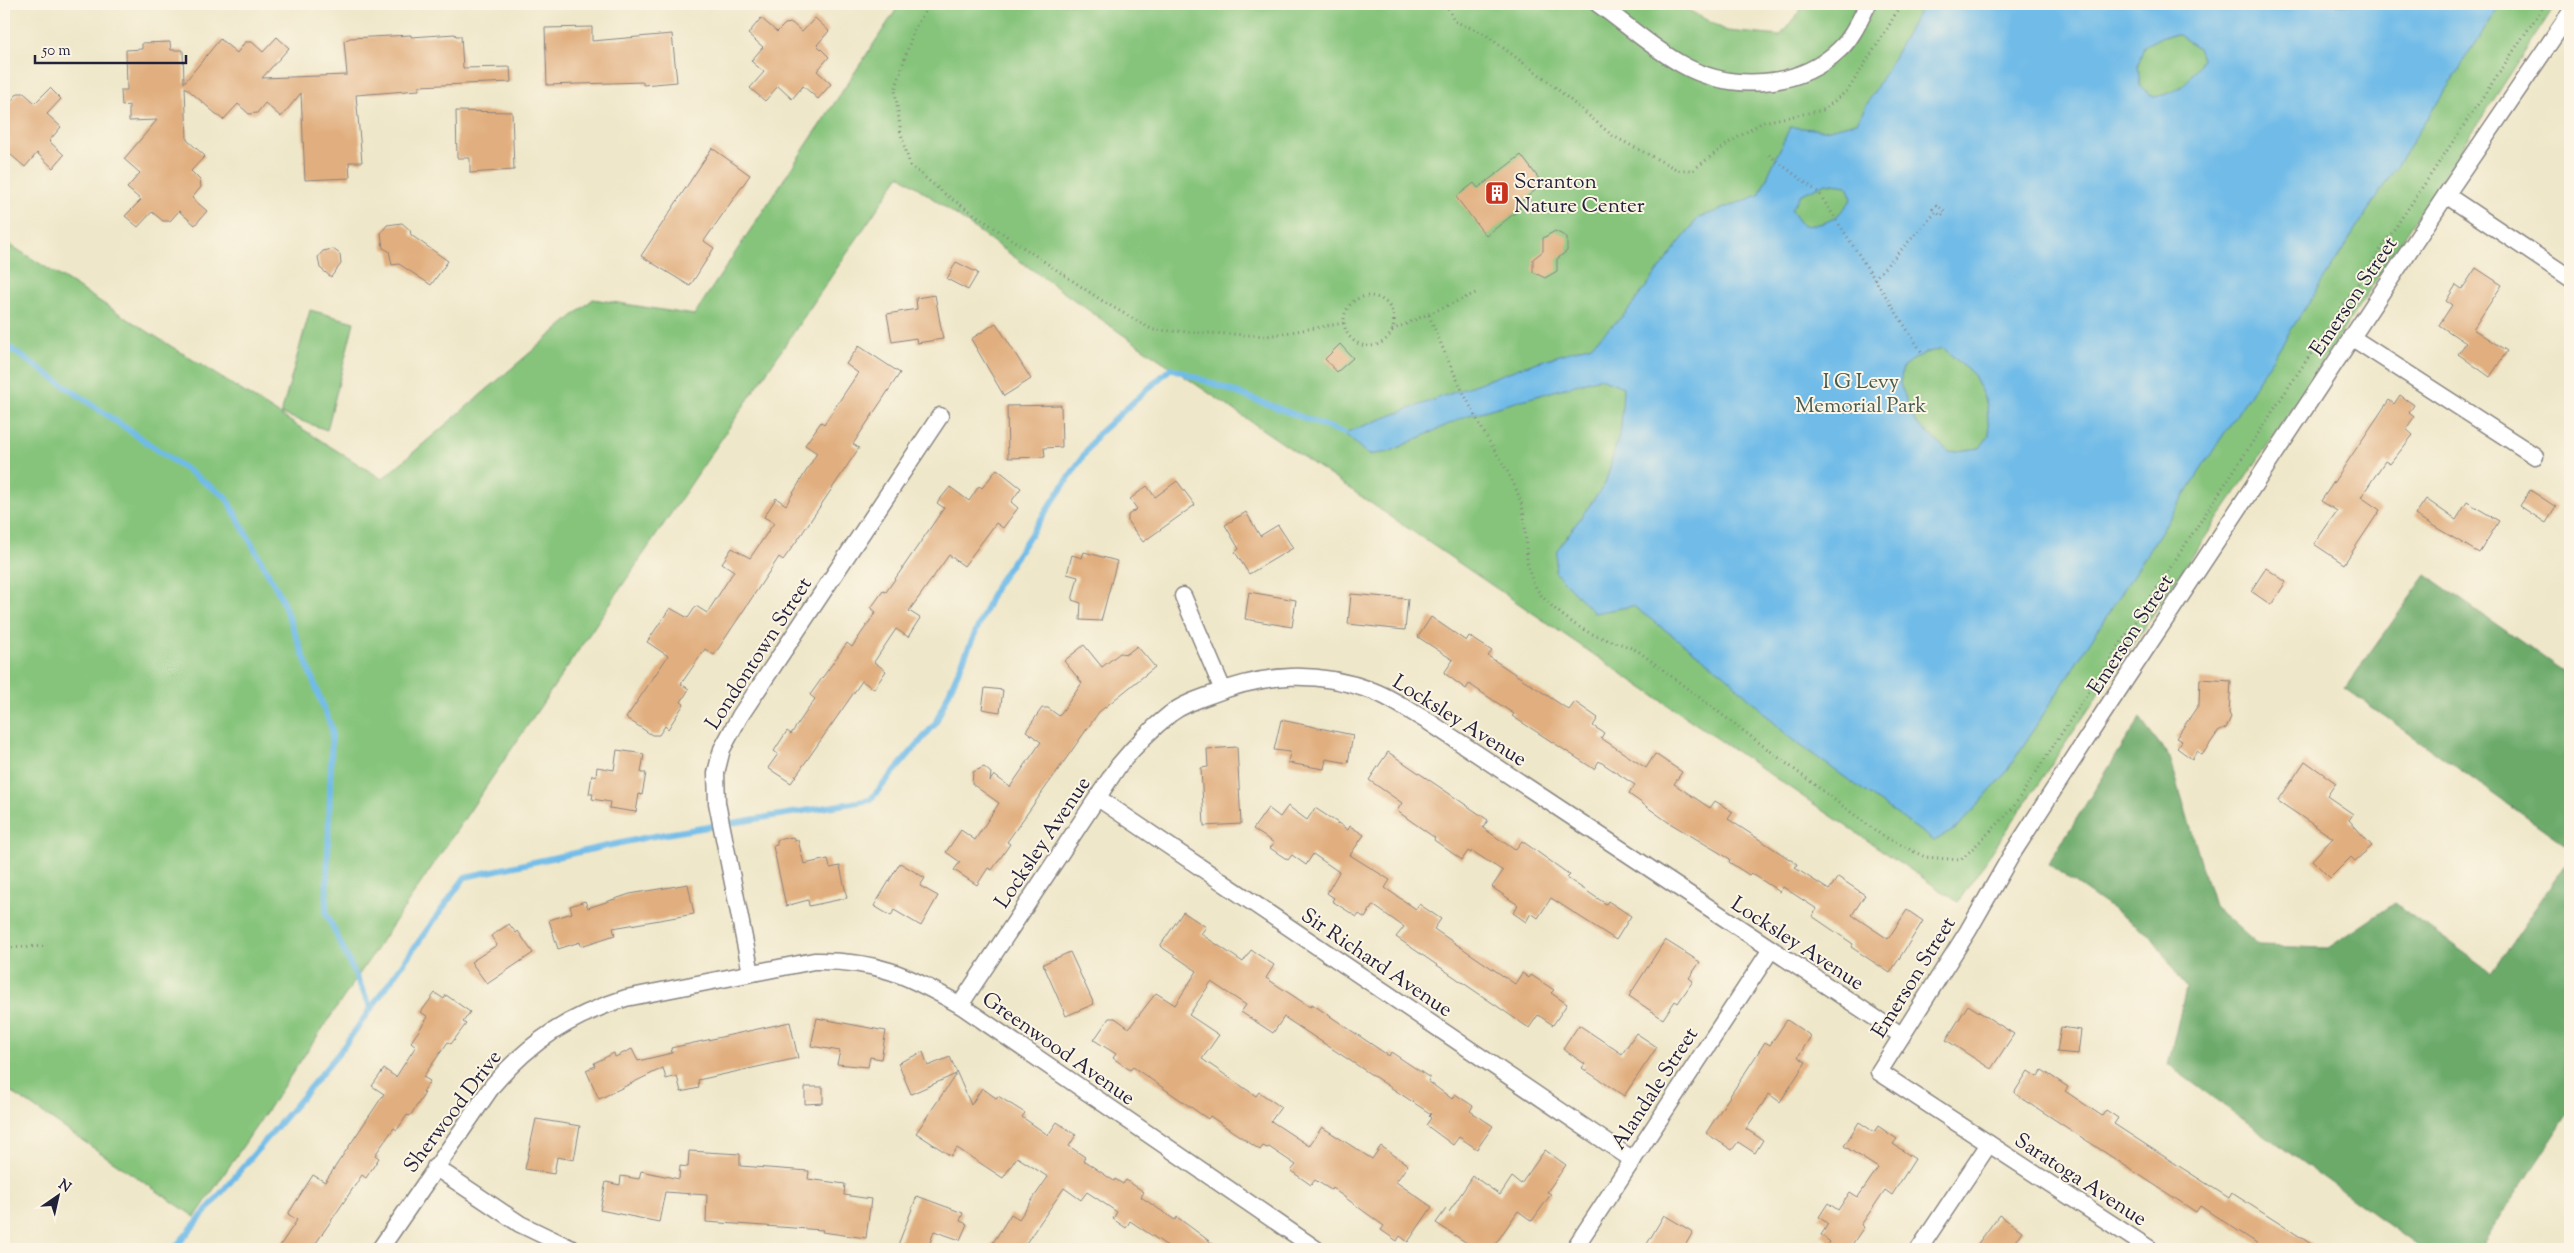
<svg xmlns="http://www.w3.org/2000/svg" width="2574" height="1253" font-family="'Sorts Mill Goudy',serif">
<rect width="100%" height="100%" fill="#fcf5e5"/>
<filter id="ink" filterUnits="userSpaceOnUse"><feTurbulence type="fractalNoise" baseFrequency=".02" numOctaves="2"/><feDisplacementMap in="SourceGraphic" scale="10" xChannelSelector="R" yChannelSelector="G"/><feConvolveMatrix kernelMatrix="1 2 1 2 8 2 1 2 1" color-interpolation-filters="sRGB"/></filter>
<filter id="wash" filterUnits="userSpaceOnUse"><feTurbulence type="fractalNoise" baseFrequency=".0096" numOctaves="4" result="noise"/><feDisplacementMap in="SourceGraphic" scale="20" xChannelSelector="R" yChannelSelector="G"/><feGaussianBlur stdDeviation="1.12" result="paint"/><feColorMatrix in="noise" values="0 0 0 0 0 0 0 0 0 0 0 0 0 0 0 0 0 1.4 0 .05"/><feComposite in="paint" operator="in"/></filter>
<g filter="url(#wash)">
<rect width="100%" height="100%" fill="#efe7c9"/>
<g fill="#86c47b" stroke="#54735b">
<polygon points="900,4 1677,4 1727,31 1780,36 1805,4 2556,4 2284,421 1958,902 1119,332 900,175 195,1217 4,1087 4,241 382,479 593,299 694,315"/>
<polygon points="310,310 354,322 327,430 281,414"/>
</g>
<g fill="#6caa6b" stroke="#476653">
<polygon points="2426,575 2570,676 2570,848 2345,688"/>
<polygon points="2140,718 2170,758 2214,906 2259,946 2328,948 2395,903 2491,972 2570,858 2570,1112 2479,1249 2422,1249 2168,1065 2186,988 2151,936 2048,864"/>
</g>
<path fill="#6fbbe8" stroke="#486e92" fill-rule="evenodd" d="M 1923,4 L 2501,4 L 2003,777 L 1956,829 L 1934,841 L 1790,738 L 1724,674 L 1633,606 L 1594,613 L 1555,572 L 1557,550 L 1605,484 L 1621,428 L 1623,387 L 1600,378 L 1466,416 L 1389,452 L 1368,455 L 1344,433 L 1522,367 L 1591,345 L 1626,313 L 1698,218 L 1759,195 L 1790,127 L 1825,130 L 1857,122 ZM 2179,35 L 2198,48 L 2202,59 C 2187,83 2183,91 2154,97 L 2140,86 L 2138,65 L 2144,46 L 2163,36 ZM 1826,183 L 1847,186 L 1852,199 C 1836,219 1830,224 1803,226 L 1791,210 L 1800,195 ZM 1943,348 L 1974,375 L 1987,405 L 1989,435 L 1980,448 L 1949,452 L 1915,422 L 1900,384 L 1903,366 L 1923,354 Z"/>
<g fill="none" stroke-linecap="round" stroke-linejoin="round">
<g stroke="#6fbbe8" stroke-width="6">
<polyline points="4,344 226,497 280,595 332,729 326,913 371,1008"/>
<polyline points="174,1249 339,1053 465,877 648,837 870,800 935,724 996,586 1098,434 1171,368 1344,433"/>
</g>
</g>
<g id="blocks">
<g fill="#e1af7f">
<polygon points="761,18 777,32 785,24 792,23 802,32 815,18 829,31 817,45 829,57 817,71 831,84 818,99 803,86 792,99 778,86 765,101 750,88 764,72 751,61 763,47 748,34"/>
<polygon points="592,27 592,41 672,34 677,82 643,85 643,82 547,85 545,28"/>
<polygon points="455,34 456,36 461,36 463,68 510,67 511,82 419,86 419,90 356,95 362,162 349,162 350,178 305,180 301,93 281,117 265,103 257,113 249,114 238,104 223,120 185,87 187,140 205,156 191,171 200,180 201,187 192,198 207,211 195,225 179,211 170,221 163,221 152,212 138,227 125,216 141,200 127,188 140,173 124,159 157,120 129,121 129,105 122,106 121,90 127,90 126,50 142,49 142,43 170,42 171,50 183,50 184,83 220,39 237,53 245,42 252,42 263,52 277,37 289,48 262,78 347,75 344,41 350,38 411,35 411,37"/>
<polygon points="50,88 61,99 47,114 61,127 49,141 64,155 53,168 37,153 25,167 4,149 4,110 18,93 24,93 35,103"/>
<polygon points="456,111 512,112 514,170 470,173 470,158 457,158"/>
<polygon points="712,148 750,175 704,241 714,248 690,286 641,256"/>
<polygon points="1521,155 1543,184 1517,205 1520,209 1486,236 1456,197 1474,183 1478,188"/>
<polygon points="402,223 410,230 411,235 448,261 431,285 399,264 392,265 389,251 383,248 381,233 387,225"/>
<polygon points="1555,231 1567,237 1567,251 1557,259 1557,271 1545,278 1533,272 1533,259 1543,251 1543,238"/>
<polygon points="333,249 340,254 341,264 331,277 320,268 318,257 323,251"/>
<polygon points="956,262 978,273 968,290 947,279"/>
<polygon points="2476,268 2502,285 2473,329 2507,351 2490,377 2458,354 2466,343 2439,325 2452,305 2446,301 2456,285 2462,289"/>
<polygon points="935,295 943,339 917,343 916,338 892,342 887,314 917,309 916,298"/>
<polygon points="996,323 1031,379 1004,396 971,339"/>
<polygon points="1340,344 1353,358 1337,372 1325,359"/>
<polygon points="859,346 900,373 853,444 859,448 799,538 783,560 779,557 714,655 705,649 681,684 689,689 681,702 684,704 668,729 665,726 659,735 652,735 626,718 668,656 647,642 670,608 688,618 696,606 707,613 734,571 722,563 732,548 750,558 774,523 764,517 776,498 786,505 817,453 805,445 821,422 824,424 858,373 846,364"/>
<polygon points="2400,395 2414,405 2409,413 2414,417 2406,429 2413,435 2390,464 2385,461 2361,497 2380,510 2344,564 2314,544 2337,511 2321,501 2389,400 2394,404"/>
<polygon points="1061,405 1062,447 1044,448 1045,457 1008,458 1007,406"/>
<polygon points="997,469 1021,488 1011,502 1018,508 1003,528 996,523 964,566 949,555 909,611 920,618 908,637 896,629 874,662 886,671 874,689 862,681 791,783 768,768 778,754 774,751 787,731 791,734 815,699 810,695 847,643 852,647 876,612 871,608 883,591 886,592 944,508 937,503 950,487 969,501 979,486 982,488"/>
<polygon points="1177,481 1195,505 1143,542 1128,522 1128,515 1137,509 1130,499 1147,486 1155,497"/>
<polygon points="2530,490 2556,507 2546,523 2520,506"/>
<polygon points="2426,499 2456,520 2467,502 2499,521 2479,553 2415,515"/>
<polygon points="1246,512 1260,536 1278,525 1293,548 1249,574 1235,552 1239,549 1225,525"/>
<polygon points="1084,552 1117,561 1101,621 1080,620 1081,603 1072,600 1078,577 1067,574 1072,555 1082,558"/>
<polygon points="2266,568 2286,582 2271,605 2251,591"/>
<polygon points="1249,592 1296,600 1292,627 1245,619"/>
<polygon points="1351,594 1408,599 1405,630 1348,624"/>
<polygon points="1431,617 1466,641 1469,636 1492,651 1488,656 1569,710 1575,702 1598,718 1593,726 1604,733 1601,738 1646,768 1655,754 1682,772 1674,784 1710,808 1715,801 1733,812 1728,819 1797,864 1795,868 1829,890 1838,877 1865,895 1852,915 1888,939 1907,910 1923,921 1890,973 1851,947 1853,944 1812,916 1817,909 1783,887 1780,892 1751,873 1749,875 1729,862 1730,859 1668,822 1629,794 1635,785 1599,761 1594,769 1512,716 1514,714 1469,684 1466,689 1444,673 1453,660 1418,637"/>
<polygon points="1084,645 1102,667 1120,653 1127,654 1137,646 1155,667 1099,712 1007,842 1010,844 992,870 988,868 977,885 954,870 960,862 946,852 961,830 975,840 999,803 972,784 973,772 984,767 991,773 990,781 994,775 1010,787 1041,742 1026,731 1042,708 1048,708 1059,716 1082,683 1064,661"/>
<polygon points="2200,679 2231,681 2229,713 2231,717 2226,728 2218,732 2202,755 2197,751 2192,759 2177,748 2182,741 2176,738 2199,704"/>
<polygon points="985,688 1003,690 1000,712 982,709"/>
<polygon points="1281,720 1353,735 1348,763 1326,759 1324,769 1288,763 1290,752 1274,750"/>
<polygon points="1237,747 1241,824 1204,826 1201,768 1208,767 1207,749"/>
<polygon points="617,750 644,754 641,773 646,773 642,795 639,794 636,812 609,808 610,802 592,799 593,794 589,794 592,775 596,776 597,767 614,770"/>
<polygon points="1388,752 1488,820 1483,828 1515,850 1522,841 1570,875 1567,878 1606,904 1608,901 1631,916 1616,940 1551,898 1538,918 1531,913 1526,922 1513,913 1518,905 1492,887 1503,871 1472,851 1471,853 1468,851 1462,860 1434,840 1435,838 1397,811 1402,803 1369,780"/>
<polygon points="2305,761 2336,783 2327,796 2353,814 2349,820 2372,846 2355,861 2351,857 2330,878 2312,860 2333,838 2278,801"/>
<polygon points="1288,806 1307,820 1315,808 1338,823 1337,825 1338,823 1348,830 1350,826 1364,835 1350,855 1390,880 1385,888 1416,909 1419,904 1441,919 1434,929 1515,984 1522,973 1529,978 1531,975 1554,990 1551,993 1567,1004 1553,1025 1538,1015 1529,1028 1507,1013 1396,937 1404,927 1373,905 1365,918 1359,914 1357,917 1332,901 1334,898 1327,893 1339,872 1313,854 1306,865 1292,855 1288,860 1270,848 1274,843 1253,829 1268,808 1280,817"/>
<polygon points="793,837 794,841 798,840 804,864 828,859 830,868 840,866 847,898 809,906 808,900 786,906 773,846 777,845 777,840"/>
<polygon points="900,863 925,878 920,886 938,896 921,926 894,910 891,916 874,906"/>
<polygon points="688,884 694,914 613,928 615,935 581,946 580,942 558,949 549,920 572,913 570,906 585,901 588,908 630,894"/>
<polygon points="1183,912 1206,927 1201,934 1243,962 1251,950 1274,965 1266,978 1310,1007 1312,1004 1389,1056 1391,1052 1430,1078 1428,1081 1452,1099 1455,1094 1473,1106 1470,1111 1493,1126 1477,1149 1459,1137 1453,1145 1426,1125 1431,1118 1429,1116 1431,1114 1284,1017 1273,1033 1241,1012 1246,1005 1211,982 1189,1015 1219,1035 1202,1059 1256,1096 1259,1092 1281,1107 1271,1121 1309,1146 1322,1127 1372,1159 1381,1146 1408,1165 1396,1182 1432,1207 1408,1242 1400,1236 1397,1241 1381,1230 1384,1226 1332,1188 1331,1190 1315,1180 1311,1185 1291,1171 1296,1165 1269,1147 1267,1148 1263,1146 1260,1150 1210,1116 1208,1119 1133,1067 1130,1070 1113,1058 1116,1054 1094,1040 1109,1018 1115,1018 1129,1028 1156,993 1175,1005 1197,971 1160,946"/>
<polygon points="509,924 516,933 518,931 533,953 487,984 471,962 497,945 491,936"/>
<polygon points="1665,940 1700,962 1689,978 1693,981 1678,1003 1675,1001 1663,1019 1629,996"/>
<polygon points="1070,952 1094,1004 1066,1016 1043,964"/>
<polygon points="435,993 444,999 446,995 470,1012 463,1022 466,1024 451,1044 448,1042 423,1077 430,1081 423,1092 425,1093 410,1116 407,1115 397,1130 394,1128 375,1155 379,1158 366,1178 362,1175 312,1249 278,1249 297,1220 288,1214 313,1175 325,1182 384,1094 372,1086 384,1069 396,1077 416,1046 411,1042 428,1017 421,1012"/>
<polygon points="1968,1005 2014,1034 1991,1069 1946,1040"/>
<polygon points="817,1018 886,1031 881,1059 870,1057 868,1067 837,1064 840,1051 811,1046"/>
<polygon points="1787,1020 1811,1036 1798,1057 1806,1062 1780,1102 1769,1094 1746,1129 1763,1140 1755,1153 1738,1142 1732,1150 1706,1133 1765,1042 1770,1045"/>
<polygon points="790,1022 798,1058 698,1080 699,1088 681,1092 677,1076 666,1079 663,1068 599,1099 586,1070 595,1066 594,1063 614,1053 615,1057 632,1049 638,1061 672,1053 671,1048"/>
<polygon points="1579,1025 1622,1054 1636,1033 1657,1047 1624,1096 1582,1068 1585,1064 1563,1049"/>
<polygon points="2061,1027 2081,1030 2078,1054 2057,1052"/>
<polygon points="923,1052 928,1066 950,1057 971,1105 982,1088 996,1098 998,1096 1025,1113 1022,1117 1048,1135 1057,1122 1076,1135 1069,1146 1085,1157 1083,1160 1114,1181 1115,1179 1123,1184 1126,1180 1144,1192 1141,1197 1175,1220 1177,1217 1220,1249 1172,1249 1130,1221 1126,1228 1113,1219 1117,1212 1087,1192 1081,1200 1064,1188 1022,1249 989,1249 1011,1214 1019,1219 1048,1177 1017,1157 1003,1178 957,1148 951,1156 916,1133 956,1074 911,1094 898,1063"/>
<polygon points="2042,1070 2068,1087 2065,1091 2102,1116 2106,1110 2118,1118 2114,1124 2157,1152 2229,1198 2232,1193 2319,1249 2266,1249 2200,1206 2196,1212 2014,1093 2028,1071 2037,1077"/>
<polygon points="805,1087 823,1087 823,1103 805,1104"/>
<polygon points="536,1119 580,1126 574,1160 557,1157 554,1174 525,1169"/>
<polygon points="1859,1122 1874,1132 1878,1126 1897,1139 1893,1144 1915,1159 1892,1195 1885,1190 1861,1225 1864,1227 1849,1249 1825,1249 1830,1242 1821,1235 1828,1224 1819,1217 1828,1203 1838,1210 1850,1192 1858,1197 1878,1168 1844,1146"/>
<polygon points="1545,1150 1566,1165 1547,1192 1551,1194 1532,1221 1518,1211 1492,1249 1463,1249 1467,1243 1436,1223 1446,1209 1449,1212 1473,1176 1500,1195 1512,1177 1521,1184"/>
<polygon points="689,1151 740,1154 740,1166 809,1171 808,1179 845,1184 844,1195 871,1199 866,1238 822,1232 823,1230 706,1222 707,1195 665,1192 659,1222 600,1210 606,1182 620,1185 621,1176 639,1179 641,1171 679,1179 680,1166 688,1167"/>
<polygon points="917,1196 963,1213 960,1221 967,1224 960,1240 934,1231 928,1249 909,1249 898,1245"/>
<polygon points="1664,1215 1693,1232 1683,1249 1644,1249"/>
<polygon points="1999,1215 2022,1231 2010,1249 1974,1249"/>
</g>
</g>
</g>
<g filter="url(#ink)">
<use href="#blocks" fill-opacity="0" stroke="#888482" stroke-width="1"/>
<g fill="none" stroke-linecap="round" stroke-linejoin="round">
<defs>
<g id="minor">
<path d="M 1598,4 C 1625,23 1652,48 1681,64 C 1730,92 1799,89 1840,49 C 1853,37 1860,19 1868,4"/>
<polyline points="2446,195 2570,278"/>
<polyline points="2351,337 2535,456"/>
<polyline points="1183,596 1223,690"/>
<polyline points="1098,798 1633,1160"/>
<polyline points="751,973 717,803 716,773 722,749 740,716 940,416"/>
<path d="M 960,1005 L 1119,765 C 1134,747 1151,729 1170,714 C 1182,705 1196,700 1210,695 C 1266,673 1316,670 1373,691 C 1392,698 1411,712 1429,722 L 1901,1035"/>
<polyline points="435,1167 520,1224 572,1249"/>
<path d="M 380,1249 L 493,1085 C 532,1040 570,1016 626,998 L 814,961 C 876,960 908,975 960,1005 L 1316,1249"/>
<polyline points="1574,1249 1770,951"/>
<polyline points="1919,1249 1989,1144"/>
<polyline points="2150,1249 1879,1072 1968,931 2012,854 2102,715 2446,195 2570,13"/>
</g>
</defs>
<use href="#minor" stroke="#888482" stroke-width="19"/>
<g stroke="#888482" stroke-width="3" stroke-dasharray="1 4" stroke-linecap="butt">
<polyline points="930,4 914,29 895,90 901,134 910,165 946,195 1104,302 1153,330 1267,336 1344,323"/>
<polyline points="1446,4 1454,21 1483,33 1544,78 1613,136 1678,170 1693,170 1730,142 1763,122 1823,110 1848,90 1887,29 1901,4"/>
<polyline points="1769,155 1819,193 1923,354"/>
<polyline points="1874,279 1936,212 1933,209 1937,205 1945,212 1941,216 1936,212"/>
<circle cx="1369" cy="321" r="25"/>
<path d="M 1429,315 C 1444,353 1461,389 1480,425 C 1495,454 1513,474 1522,506 C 1529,534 1521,566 1538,591 C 1548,605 1573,625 1588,632 C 1604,640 1622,643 1638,651 L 1881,835 L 1925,857 L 1961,860 L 2010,812 L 2288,388 L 2545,4"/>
<polyline points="1392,330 1478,292"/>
<polyline points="4,946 4,948 47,946"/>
<polyline points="4,990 4,948"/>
</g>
<use href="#minor" stroke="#fff" stroke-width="16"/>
</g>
</g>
<defs>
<symbol id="building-square" viewBox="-11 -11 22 22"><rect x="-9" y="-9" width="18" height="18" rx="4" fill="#c8321e" stroke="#fcf5e5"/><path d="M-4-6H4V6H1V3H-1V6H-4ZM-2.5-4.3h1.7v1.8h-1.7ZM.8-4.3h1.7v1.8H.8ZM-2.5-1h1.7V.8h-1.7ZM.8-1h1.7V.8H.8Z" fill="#fff"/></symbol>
</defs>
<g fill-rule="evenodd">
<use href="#building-square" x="1483" y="179" width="28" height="28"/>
</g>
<g text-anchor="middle" stroke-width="4" stroke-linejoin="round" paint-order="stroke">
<g font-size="21" fill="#22223b" stroke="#fcf5e5" text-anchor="start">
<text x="1514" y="188">Scranton<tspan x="1514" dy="24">Nature Center</tspan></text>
</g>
<g font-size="21" fill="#22223b" stroke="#fcf5e5">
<text transform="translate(2353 296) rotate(-56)" y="7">Emerson Street</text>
<text transform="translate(2130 634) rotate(-57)" y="7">Emerson Street</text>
<text transform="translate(758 653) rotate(-57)" y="7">Londontown Street</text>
<text transform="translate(1460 720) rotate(32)" y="7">Locksley Avenue</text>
<text transform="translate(1042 842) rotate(-56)" y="7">Locksley Avenue</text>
<text transform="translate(1798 943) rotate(33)" y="7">Locksley Avenue</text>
<text transform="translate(1377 962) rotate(34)" y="7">Sir Richard Avenue</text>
<text transform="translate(1913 977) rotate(-58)" y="7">Emerson Street</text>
<text transform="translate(1059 1048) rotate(35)" y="7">Greenwood Avenue</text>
<text transform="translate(1654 1088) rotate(-57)" y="7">Alandale Street</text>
<text transform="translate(452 1111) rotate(-53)" y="7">Sherwood Drive</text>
<text transform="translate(2081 1179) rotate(33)" y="7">Saratoga Avenue</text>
</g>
<g font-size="21" fill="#455b51" stroke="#fcf5e5">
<text x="1861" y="388">I G Levy<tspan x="1861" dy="24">Memorial Park</tspan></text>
</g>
</g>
<rect width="2574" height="1253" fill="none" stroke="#fcf5e5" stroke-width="20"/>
<g transform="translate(58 1196) rotate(34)" stroke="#fcf5e5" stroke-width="4" paint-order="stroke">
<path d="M0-4L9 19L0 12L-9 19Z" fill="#22223b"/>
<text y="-8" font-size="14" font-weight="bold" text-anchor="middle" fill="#22223b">N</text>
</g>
<path d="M35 55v8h151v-8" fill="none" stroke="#22223b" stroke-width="2.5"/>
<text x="42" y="55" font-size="15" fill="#22223b" stroke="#fcf5e5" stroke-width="4" paint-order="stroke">50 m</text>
</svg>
